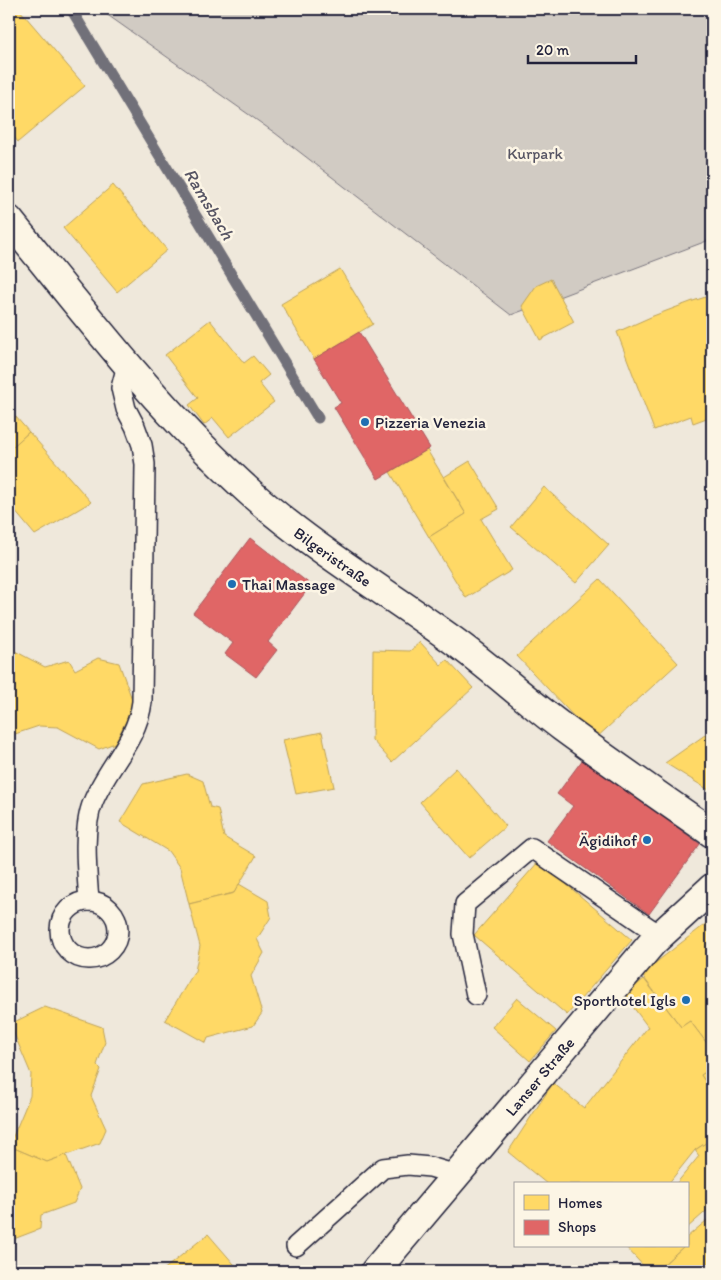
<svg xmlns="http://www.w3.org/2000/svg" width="721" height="1280" font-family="Itim,sans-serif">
<rect width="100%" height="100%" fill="#efe8db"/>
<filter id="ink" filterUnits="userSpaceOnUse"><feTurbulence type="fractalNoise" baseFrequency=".02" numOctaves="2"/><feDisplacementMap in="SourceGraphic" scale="10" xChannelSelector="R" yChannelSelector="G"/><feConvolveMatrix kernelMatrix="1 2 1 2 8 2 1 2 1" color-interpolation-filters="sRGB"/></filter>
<g filter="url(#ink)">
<polygon fill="#d1cbc3" stroke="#7a767f" points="99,9 712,9 712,239 511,315 275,133"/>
<g fill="#ffd966" stroke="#bda259">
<polygon points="9,9 19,9 85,86 18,142 9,131"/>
<polygon points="113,185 167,250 117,292 63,228"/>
<polygon points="340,269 373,324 314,359 281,304"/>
<polygon points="551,279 574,322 540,340 522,306 536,286"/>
<polygon points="712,295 712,416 693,423 691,416 654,430 617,332 653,316 693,301"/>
<polygon points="210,320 244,363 253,356 269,375 259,383 274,402 229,437 213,418 204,425 189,405 198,398 165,355"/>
<polygon points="9,409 29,432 9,450"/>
<polygon points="29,432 91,502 35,535 9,504 9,450"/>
<polygon points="427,450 466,514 429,537 390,472"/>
<polygon points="470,461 499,509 481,519 512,570 466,598 429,537 466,514 444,477"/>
<polygon points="544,487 609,545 576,583 511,527"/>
<polygon points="600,579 678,663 595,739 517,656"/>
<polygon points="420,642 441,665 447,660 473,688 392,762 372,740 373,650 410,651"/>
<polygon points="9,649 11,649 45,667 69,660 75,670 98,658 119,663 134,705 115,743 99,749 58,727 39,726 9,736"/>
<polygon points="712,730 712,792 665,763"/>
<polygon points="322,732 334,787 296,794 283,740"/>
<polygon points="456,768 506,826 469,858 420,802"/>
<polygon points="187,774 203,781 210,807 218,809 224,837 256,856 234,893 189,904 180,868 168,851 120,822 143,784"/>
<polygon points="539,861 632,940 567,1015 474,935"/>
<polygon points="239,884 268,901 271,917 257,939 264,953 251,976 262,1013 253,1026 208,1038 206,1043 165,1020 195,971 200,946 189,904 234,893"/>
<polygon points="712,919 712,1050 690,1021 681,1027 641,974"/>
<polygon points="644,979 681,1027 690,1021 712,1050 712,1068 701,1075 712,1092 712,1139 695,1150 668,1184 547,1184 508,1152 553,1083 584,1108 648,1027 624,995"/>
<polygon points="517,998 556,1031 530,1061 492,1027"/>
<polygon points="45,1007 102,1027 105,1042 97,1065 101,1069 91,1096 106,1129 100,1143 47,1162 9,1146 30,1096 31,1074 10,1024"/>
<polygon points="712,1068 712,1092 701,1075"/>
<polygon points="712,1139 712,1206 687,1228 687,1184 676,1184 699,1156 695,1150"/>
<polygon points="9,1146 47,1162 66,1155 80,1189 74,1203 41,1215 40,1229 11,1240 9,1238"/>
<polygon points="712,1216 712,1271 668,1271 662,1266 684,1246 687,1246 687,1237"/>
<polygon points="208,1234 240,1271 162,1271"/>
<polygon points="625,1246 684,1246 656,1271 648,1271"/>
<polygon points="662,1266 668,1271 656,1271"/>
</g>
<g fill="#e06666" stroke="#a75259">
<polygon points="359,332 430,448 378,479 334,407 341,403 314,359"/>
<polygon points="250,538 311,585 268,642 277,650 256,677 225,654 233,643 193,613"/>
<polygon points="583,759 700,844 649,914 547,841 573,806 557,794"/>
</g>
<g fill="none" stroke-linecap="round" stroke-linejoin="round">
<polyline stroke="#716f79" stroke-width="11" points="71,9 318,418"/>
<defs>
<g id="service">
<circle cx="89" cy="930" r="29"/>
<path d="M 89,901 C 87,873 82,828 93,802 C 107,767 137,741 142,702 L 145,464 L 142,445 L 135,426 L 126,409 L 121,388 L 127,365"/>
<polyline points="476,995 463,934 465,904 532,848 661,936"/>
<polyline points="296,1246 383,1168 408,1165 430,1167 457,1175"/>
</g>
<g id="minor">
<path id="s1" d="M 9,220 C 86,315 161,413 253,495 C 313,548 382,589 447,636 C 487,664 523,698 562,727 C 611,763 662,798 712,833"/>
</g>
<g id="secondary">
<path id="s2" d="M 375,1271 L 653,942 L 712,888"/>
</g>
</defs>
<use href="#service" stroke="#22223b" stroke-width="22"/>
<use href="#minor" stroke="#22223b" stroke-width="31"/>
<use href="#secondary" stroke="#22223b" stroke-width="31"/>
<use href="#service" stroke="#fcf5e5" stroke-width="19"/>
<use href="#minor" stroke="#fcf5e5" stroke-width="28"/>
<use href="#secondary" stroke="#fcf5e5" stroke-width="28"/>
</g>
</g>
<g fill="#1f6fb2" stroke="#fcf5e5" stroke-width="2">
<circle cx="365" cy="422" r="5"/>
<circle cx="232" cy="584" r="5"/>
<circle cx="647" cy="840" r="5"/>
<circle cx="686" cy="1000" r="5"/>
</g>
<g text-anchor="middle" stroke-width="5" stroke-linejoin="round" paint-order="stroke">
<g font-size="16" fill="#575564" stroke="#fcf5e5">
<text x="535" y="159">Kurpark</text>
</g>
<g font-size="16" fill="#22223b" stroke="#fcf5e5" text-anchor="start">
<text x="375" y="428">Pizzeria Venezia</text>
<text x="242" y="590">Thai Massage</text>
<text x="637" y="846" text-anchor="end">Ägidihof</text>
<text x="676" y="1006" text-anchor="end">Sporthotel Igls</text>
</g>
<g font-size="16" fill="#22223b" stroke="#fcf5e5">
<text dy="6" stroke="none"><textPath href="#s1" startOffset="469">Bilgeristraße</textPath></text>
<text dy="6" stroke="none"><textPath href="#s2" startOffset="255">Lanser Straße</textPath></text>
</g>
<g font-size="18" font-style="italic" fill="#575564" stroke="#fcf5e5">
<text transform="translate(209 204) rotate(59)" y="6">Ramsbach</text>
</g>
</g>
<rect width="721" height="1280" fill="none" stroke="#fcf5e5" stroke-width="30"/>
<rect x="15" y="15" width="691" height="1250" fill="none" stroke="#22223b" stroke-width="2" filter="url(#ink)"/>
<rect x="514" y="1182" width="175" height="65" fill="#fcf5e5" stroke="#a5a1a1"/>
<rect x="524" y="1195" width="25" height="15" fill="#ffd966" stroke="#a5a1a1"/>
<text x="558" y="1208" font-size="15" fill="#22223b">Homes</text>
<rect x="524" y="1220" width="25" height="15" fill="#e06666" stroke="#a5a1a1"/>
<text x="558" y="1232" font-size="15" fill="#22223b">Shops</text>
<path d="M528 55v8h108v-8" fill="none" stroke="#22223b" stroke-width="2.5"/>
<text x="536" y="55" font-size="15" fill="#22223b" stroke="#fcf5e5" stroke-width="4" paint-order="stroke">20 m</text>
</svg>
